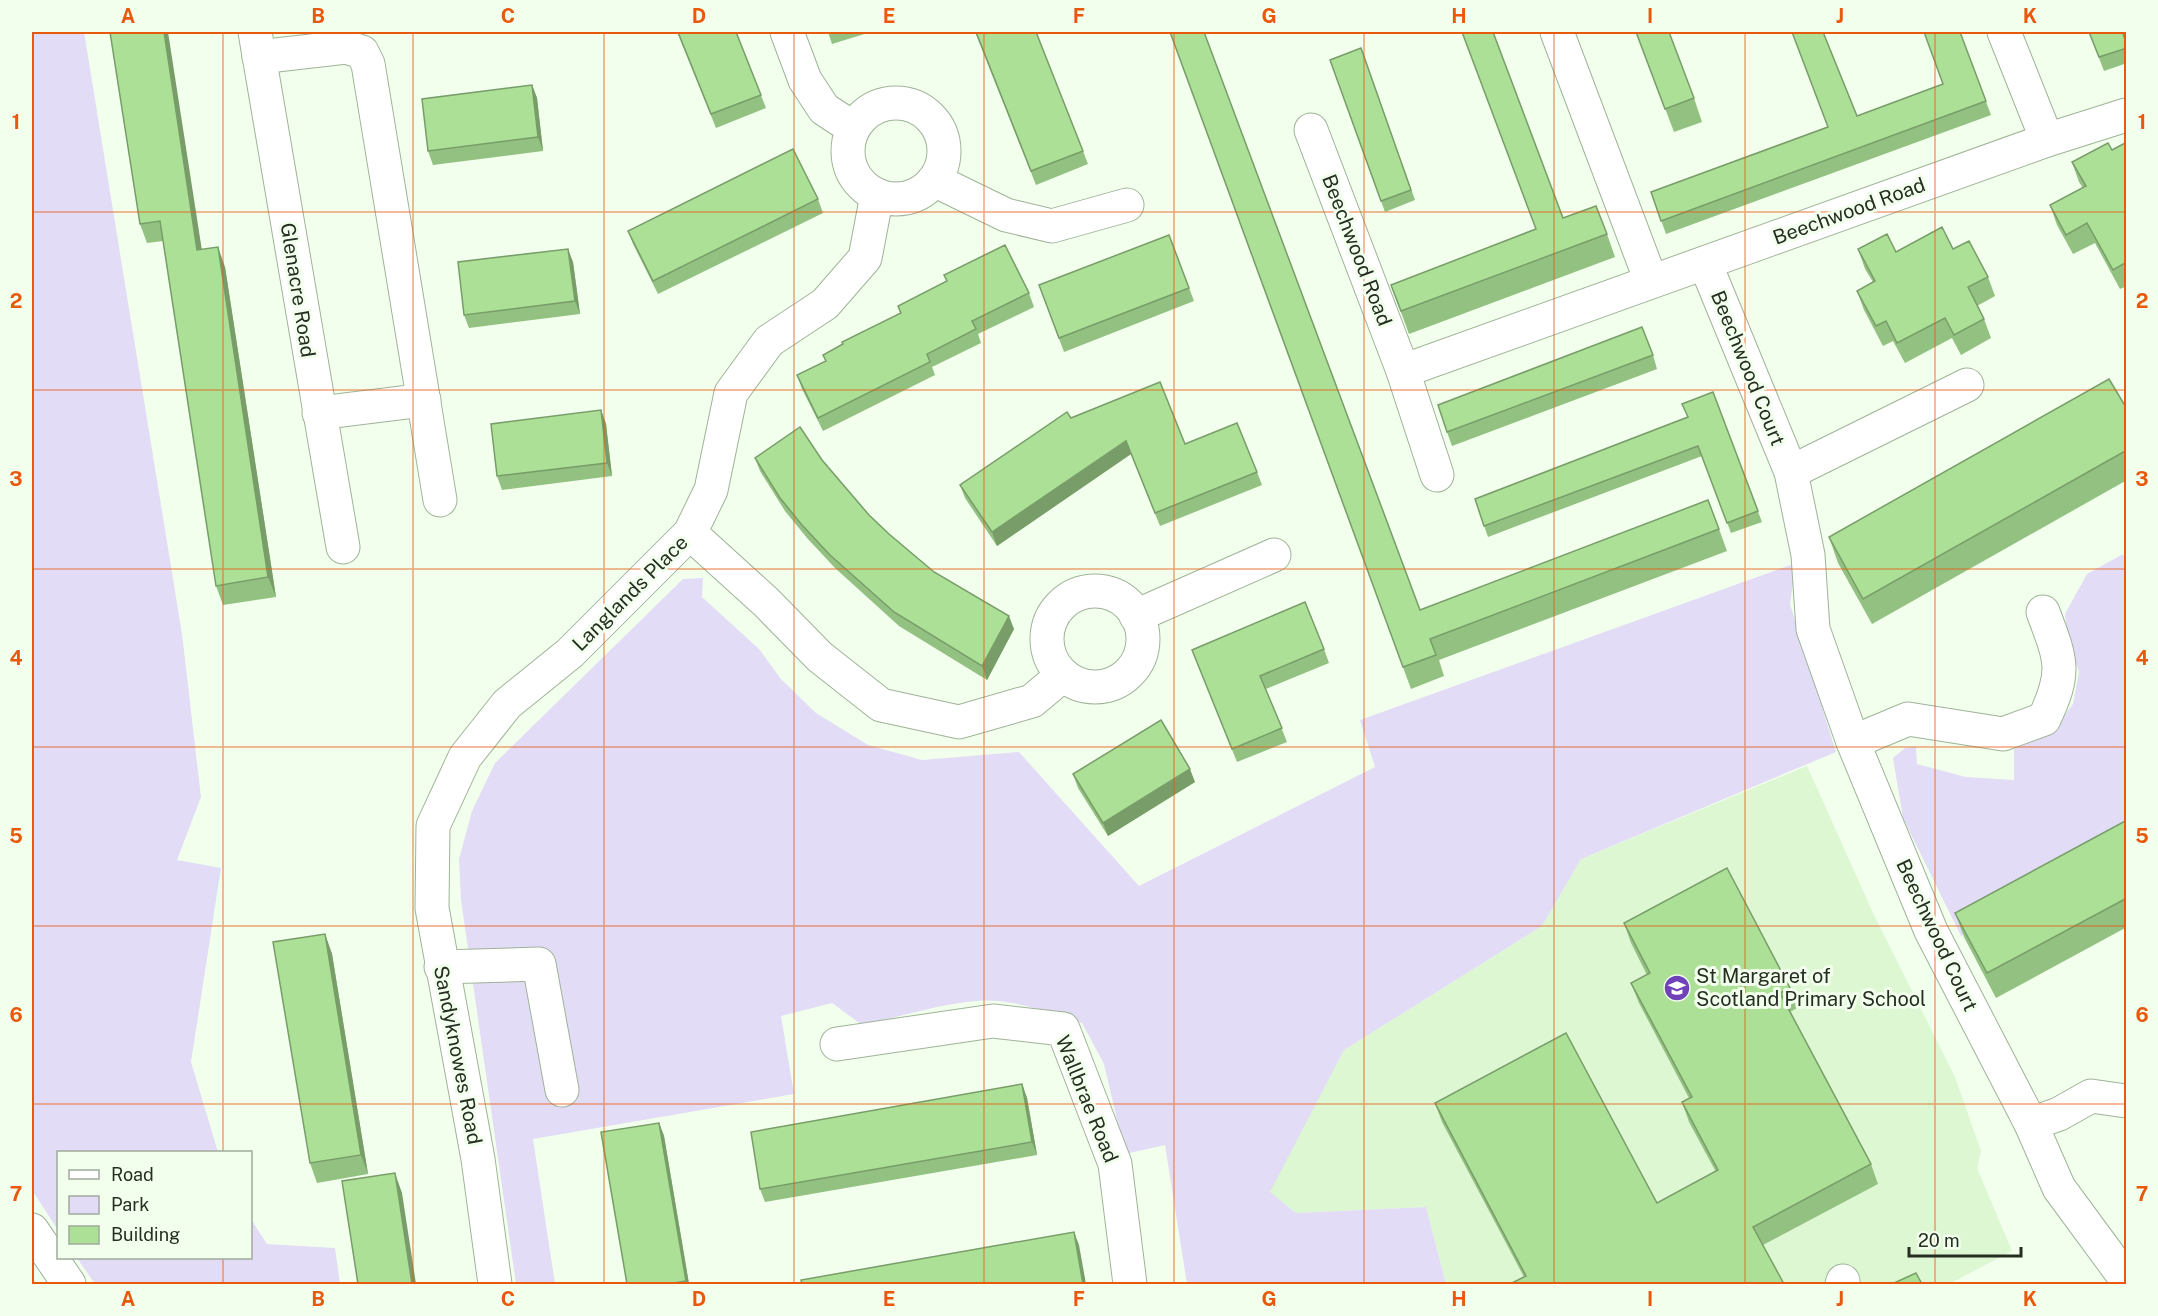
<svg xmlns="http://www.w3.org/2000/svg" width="2158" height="1316" font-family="'Public Sans',sans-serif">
<rect width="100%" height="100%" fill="#f2ffed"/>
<polygon fill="#ddf7d3" points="1807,766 1874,915 1955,1077 1981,1151 1977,1168 2012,1251 1949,1284 1446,1284 1426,1207 1296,1213 1269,1192 1344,1050 1542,926 1581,859"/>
<g fill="#e2dcf6">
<polygon points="32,32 84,32 182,634 201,797 177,860 221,868 191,1062 218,1152 58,1152 58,1230 32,1190"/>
<polygon points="2123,554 2126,562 2126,845 1961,936 1903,818 1893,758 1905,748 1916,747 1917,764 1966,777 2014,780 2014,749 2050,734 2073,704 2079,672 2067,636 2065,614 2087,574"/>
<path d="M 1796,563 L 1790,604 L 1836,752 L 1581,859 L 1542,926 L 1344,1050 L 1270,1192 L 1296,1213 L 1426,1207 L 1446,1284 L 1187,1284 L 1165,1145 L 1125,1154 L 1104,1064 L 1082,1023 C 1055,1014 1027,1004 998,1001 C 961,997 901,1017 862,1025 L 832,1003 L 781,1016 L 794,1094 L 533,1139 L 555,1284 L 516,1284 L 461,900 L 459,859 L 472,811 L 495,763 L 683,579 L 703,578 L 702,597 L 759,649 L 781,679 L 816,713 L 868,745 L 922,760 L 1019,752 L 1139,886 L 1375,767 L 1360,720 Z"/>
<polygon points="251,1219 267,1244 335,1248 340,1284 95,1284 77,1258 250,1258"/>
</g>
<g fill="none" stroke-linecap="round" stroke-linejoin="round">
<defs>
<g id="minor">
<polyline points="255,32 343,547"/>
<polyline points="787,32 805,80 824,109 853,128"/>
<polyline points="1557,32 1651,281"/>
<polyline points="2004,32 2047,140"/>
<polyline points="259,57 346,47 362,52 368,64 440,500"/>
<circle cx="896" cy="151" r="48"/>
<polyline points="1311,130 1403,371"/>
<polyline points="934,180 1006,215 1052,226 1127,205"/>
<polyline points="1705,263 1791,472 1808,555 1813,629 1853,742 1931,931 2031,1124 2059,1114 2091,1096 2126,1101"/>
<polyline points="319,413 424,400"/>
<polyline points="1791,472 1967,385"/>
<polyline points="1437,475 1403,371 2047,140 2126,115"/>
<polyline points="690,533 766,602 820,657 881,705 959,722 1032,701 1063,675"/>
<circle cx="1095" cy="639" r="48"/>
<polyline points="1136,616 1274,555"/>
<path d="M 1853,742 L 1908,719 L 2003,734 L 2044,719 C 2067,671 2061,660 2043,612"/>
<polyline points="441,967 539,964 562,1090"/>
<polyline points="837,1044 993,1021 1063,1029 1115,1164 1130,1284"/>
<polyline points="2031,1124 2059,1188 2126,1279"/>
<polyline points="32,1230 69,1284"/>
<polyline points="495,1284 478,1159 432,908 433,826 465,757 507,704 570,653 690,533 711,490 731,393 769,341 825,304 865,258 877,195"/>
<polyline points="1842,1284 1843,1281"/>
</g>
</defs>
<use href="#minor" stroke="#9fb398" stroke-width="35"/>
<use href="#minor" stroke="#fff" stroke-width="33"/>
</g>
<g fill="#93c181">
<polygon points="110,32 202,250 225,267 276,597 223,605 216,586 163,241 147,243 140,224"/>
<polygon points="677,32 736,32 766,108 716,128"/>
<polygon points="828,32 871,32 832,44"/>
<polygon points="975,32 1083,151 1088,164 1036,185"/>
<polygon points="1170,32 1420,610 1719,529 1727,551 1439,660 1444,676 1411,689"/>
<polygon points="1636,32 1694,98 1702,122 1674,132"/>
<polygon points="1960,32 1991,115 1666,234 1651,192 1943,84"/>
<polygon points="2089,32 2127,44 2127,63 2104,71"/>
<polygon points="1361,48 1415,200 1385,212 1330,60"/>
<polygon points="532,85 537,98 543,151 433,165 428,151"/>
<polygon points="2127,142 2127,286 2120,289 2095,243 2073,254 2057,225 2050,205 2083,188 2079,182 2072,162 2112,150"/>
<polygon points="818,199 823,213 658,294 633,244 628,231"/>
<polygon points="1563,218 1607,234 1615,257 1409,334 1391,285"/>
<polygon points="1169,235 1194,301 1064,352 1039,285"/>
<polygon points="1858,249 1896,252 1953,249 1988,277 1995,296 1977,306 1984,319 1991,338 1961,355 1952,338 1905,363 1893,341 1883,346 1864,310 1857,291 1873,282 1865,269"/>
<polygon points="573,262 580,314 469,328 464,315"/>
<polygon points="944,275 1029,293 1034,307 978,334 981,343 932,367 935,375 823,431 802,389 797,375 826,361 823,355 900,313 898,306 947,282"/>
<polygon points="1653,355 1657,369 1452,446 1447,432"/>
<polygon points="1713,392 1762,522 1731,533 1702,456 1488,537 1475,499 1687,418"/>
<polygon points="2127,409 2127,480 1872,624 1838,563 1829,537"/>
<polygon points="601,410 606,424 612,476 502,490 497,476"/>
<polygon points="1071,418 1185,444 1257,472 1262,485 1160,526 1131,454 997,546 965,498 960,485"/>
<polygon points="755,458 822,460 869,515 889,534 934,572 1014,629 987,680 899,626 835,568 807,538 785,511 760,471"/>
<polygon points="1324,649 1329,663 1266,689 1287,742 1237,762 1192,650"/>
<polygon points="1073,774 1195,782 1108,836 1078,788"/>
<polygon points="2127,820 2127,927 1996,998 1964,937 1955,913"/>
<polygon points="1624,923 1790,988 1797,1008 1790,1012 1871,1164 1878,1184 1763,1245 1524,1277 1442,1122 1435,1103 1657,1203 1716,1172 1689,1122 1682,1102 1689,1098 1639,1003 1631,983 1647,975 1631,943"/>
<polygon points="325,934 332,954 368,1174 317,1183 310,1163"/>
<polygon points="1022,1084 1027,1098 1037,1155 765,1202 760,1189"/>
<polygon points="659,1123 664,1136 689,1284 627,1284"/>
</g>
<g fill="#789d69">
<polygon points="164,32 168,32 205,270 197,250"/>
<polygon points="532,85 537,98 543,151 538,137"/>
<polygon points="218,247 225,267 276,597 268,577"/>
<polygon points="568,249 573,262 580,314 575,301"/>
<polygon points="601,410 606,424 612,476 607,463"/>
<polygon points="1126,441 1131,454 997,546 992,532"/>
<polygon points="1009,616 1014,629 987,680 982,666"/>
<polygon points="1190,769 1195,782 1108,836 1103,823"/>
<polygon points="325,934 332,954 368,1174 361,1155"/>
<polygon points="1022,1084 1027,1098 1037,1155 1032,1142"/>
<polygon points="659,1123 664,1136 689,1284 687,1284 686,1281"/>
<polygon points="395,1173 402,1193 416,1284 412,1284"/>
<polygon points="1074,1232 1079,1245 1086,1284 1083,1284"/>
</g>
<g fill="#abe096" stroke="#789d69" stroke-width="1.5">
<polygon points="110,32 164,32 197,250 218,247 268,577 216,586 160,221 140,224"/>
<polygon points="678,32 736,32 761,95 711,114"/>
<polygon points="976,32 1036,32 1083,151 1031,171"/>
<polygon points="1170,32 1204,32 1420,610 1708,500 1719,529 1430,639 1436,655 1403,667"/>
<polygon points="1462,32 1493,32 1563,218 1596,206 1607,234 1401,311 1391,285 1536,229"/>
<polygon points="1636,32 1669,32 1694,98 1665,109"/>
<polygon points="1792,32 1823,32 1857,116 1943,84 1924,32 1960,32 1986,101 1661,221 1651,192 1828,127"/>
<polygon points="2089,32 2122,32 2127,44 2127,48 2099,57"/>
<polygon points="1361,48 1411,190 1381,201 1330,60"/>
<polygon points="532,85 538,137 428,151 422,99"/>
<polygon points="2127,142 2127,262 2113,270 2087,223 2066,235 2050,205 2086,186 2072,162 2108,143 2112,150"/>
<polygon points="793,149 818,199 653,281 628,231"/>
<polygon points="1942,227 1953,249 1969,241 1988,277 1968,287 1984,319 1954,335 1945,318 1897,343 1886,321 1876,326 1857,291 1875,281 1858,249 1887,234 1896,252"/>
<polygon points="1169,235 1189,288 1059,338 1039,285"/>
<polygon points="1005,245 1029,293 972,321 976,329 927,354 930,362 818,418 797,375 826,361 823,355 843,344 842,342 901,313 898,306 947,281 944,275"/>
<polygon points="568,249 575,301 464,315 458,262"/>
<polygon points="1642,327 1653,355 1447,432 1438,405"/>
<polygon points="2109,379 2127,409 2127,450 1863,599 1829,537"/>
<polygon points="1160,382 1185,444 1237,423 1257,472 1155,513 1126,441 992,532 960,485 1067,412 1071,418"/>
<polygon points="1713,392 1758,511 1727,523 1698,446 1484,526 1475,499 1688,417 1682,404"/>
<polygon points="601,410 607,463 497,476 491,424"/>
<polygon points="800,427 822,460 869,515 889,534 934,572 1009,616 982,666 894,612 830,555 802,525 780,498 755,458"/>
<polygon points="1305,602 1324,649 1260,676 1282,728 1232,749 1192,650"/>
<polygon points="1161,720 1190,769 1103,823 1073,774"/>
<polygon points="2127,820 2127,898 1987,973 1955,913"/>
<polygon points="1727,868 1790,988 1780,993 1871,1164 1753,1227 1784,1284 1510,1284 1526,1276 1435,1103 1566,1033 1657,1203 1718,1170 1682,1102 1692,1097 1631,983 1650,973 1624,923"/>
<polygon points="325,934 361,1155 310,1163 273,942"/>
<polygon points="1022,1084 1032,1142 760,1189 751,1132"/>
<polygon points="659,1123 686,1281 668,1284 627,1284 601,1132"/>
<polygon points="395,1173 412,1284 358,1284 342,1181"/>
<polygon points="1074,1232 1083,1284 802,1284 801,1280"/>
<polygon points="1916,1273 1922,1284 1892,1284"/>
</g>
<path fill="none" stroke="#e8590c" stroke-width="1.5" stroke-opacity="0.55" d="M 223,32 L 223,1152M 413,32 L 413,1284M 604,32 L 604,1284M 794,32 L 794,1284M 984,32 L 984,1284M 1174,32 L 1174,1284M 1364,32 L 1364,1284M 1554,32 L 1554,1284M 1745,32 L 1745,1284M 1935,32 L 1935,1284M 32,212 L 2126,212M 32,390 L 2126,390M 32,569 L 2126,569M 32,747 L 2126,747M 32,926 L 2126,926M 32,1104 L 2126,1104M 223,1258 L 223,1284"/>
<defs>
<symbol id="school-disc" viewBox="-11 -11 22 22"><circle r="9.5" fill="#6f42ba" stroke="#f2ffed"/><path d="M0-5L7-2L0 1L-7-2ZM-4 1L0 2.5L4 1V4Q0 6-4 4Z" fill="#fff"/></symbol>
</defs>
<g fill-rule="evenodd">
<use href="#school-disc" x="1662" y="973" width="30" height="30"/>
</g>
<g text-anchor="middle" stroke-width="6" stroke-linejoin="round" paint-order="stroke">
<g font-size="20" fill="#262e23" stroke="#f2ffed">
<text transform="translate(1849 211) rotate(-20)" y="7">Beechwood Road</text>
<text transform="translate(1357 250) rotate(69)" y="7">Beechwood Road</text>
<text transform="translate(298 290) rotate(81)" y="7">Glenacre Road</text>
<text transform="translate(1748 368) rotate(68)" y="7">Beechwood Court</text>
<text transform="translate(630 593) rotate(-45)" y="7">Langlands Place</text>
<text transform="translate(1937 935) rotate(65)" y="7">Beechwood Court</text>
<text transform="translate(458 1055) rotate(79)" y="7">Sandyknowes Road</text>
<text transform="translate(1087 1099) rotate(68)" y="7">Wallbrae Road</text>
</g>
<g font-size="20" fill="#262e23" stroke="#f2ffed" text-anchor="start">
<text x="1696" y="983">St Margaret of<tspan x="1696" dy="23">Scotland Primary School</tspan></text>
</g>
</g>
<rect width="2158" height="1316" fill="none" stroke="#f2ffed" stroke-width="66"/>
<rect x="57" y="1151" width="195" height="108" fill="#f2ffed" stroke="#a0ab9c" stroke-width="1.5"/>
<rect x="69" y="1170" width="30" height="9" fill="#ffffff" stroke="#a0ab9c" stroke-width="1.5"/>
<text x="111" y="1181" font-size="18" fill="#262e23">Road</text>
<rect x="69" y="1196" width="30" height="18" fill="#e2dcf6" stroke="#a0ab9c" stroke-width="1.5"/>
<text x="111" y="1211" font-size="18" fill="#262e23">Park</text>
<rect x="69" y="1226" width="30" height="18" fill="#abe096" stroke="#a0ab9c" stroke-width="1.5"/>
<text x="111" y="1241" font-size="18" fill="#262e23">Building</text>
<path d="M1909 1247v9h112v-9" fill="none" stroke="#262e23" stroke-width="3"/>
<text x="1918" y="1247" font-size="18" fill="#262e23" stroke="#f2ffed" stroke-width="4.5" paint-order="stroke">20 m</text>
<rect x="33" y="33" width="2092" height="1250" fill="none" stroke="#e8590c" stroke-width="2"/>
<g font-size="20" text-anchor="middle" font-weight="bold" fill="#e8590c">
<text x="128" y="23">A</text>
<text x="318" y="23">B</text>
<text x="508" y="23">C</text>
<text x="699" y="23">D</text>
<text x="889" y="23">E</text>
<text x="1079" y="23">F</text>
<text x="1269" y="23">G</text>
<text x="1459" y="23">H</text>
<text x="1650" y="23">I</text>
<text x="1840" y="23">J</text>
<text x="2030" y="23">K</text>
<text x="16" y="129">1</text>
<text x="2142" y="129">1</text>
<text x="16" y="308">2</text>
<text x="2142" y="308">2</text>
<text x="16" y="486">3</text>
<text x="2142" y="486">3</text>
<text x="16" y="665">4</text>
<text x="2142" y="665">4</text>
<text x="16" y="843">5</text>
<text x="2142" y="843">5</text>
<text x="16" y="1022">6</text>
<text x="2142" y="1022">6</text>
<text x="16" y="1201">7</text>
<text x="2142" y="1201">7</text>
<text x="128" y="1306">A</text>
<text x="318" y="1306">B</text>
<text x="508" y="1306">C</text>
<text x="699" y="1306">D</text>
<text x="889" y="1306">E</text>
<text x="1079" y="1306">F</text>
<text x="1269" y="1306">G</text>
<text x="1459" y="1306">H</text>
<text x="1650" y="1306">I</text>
<text x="1840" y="1306">J</text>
<text x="2030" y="1306">K</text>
</g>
</svg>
